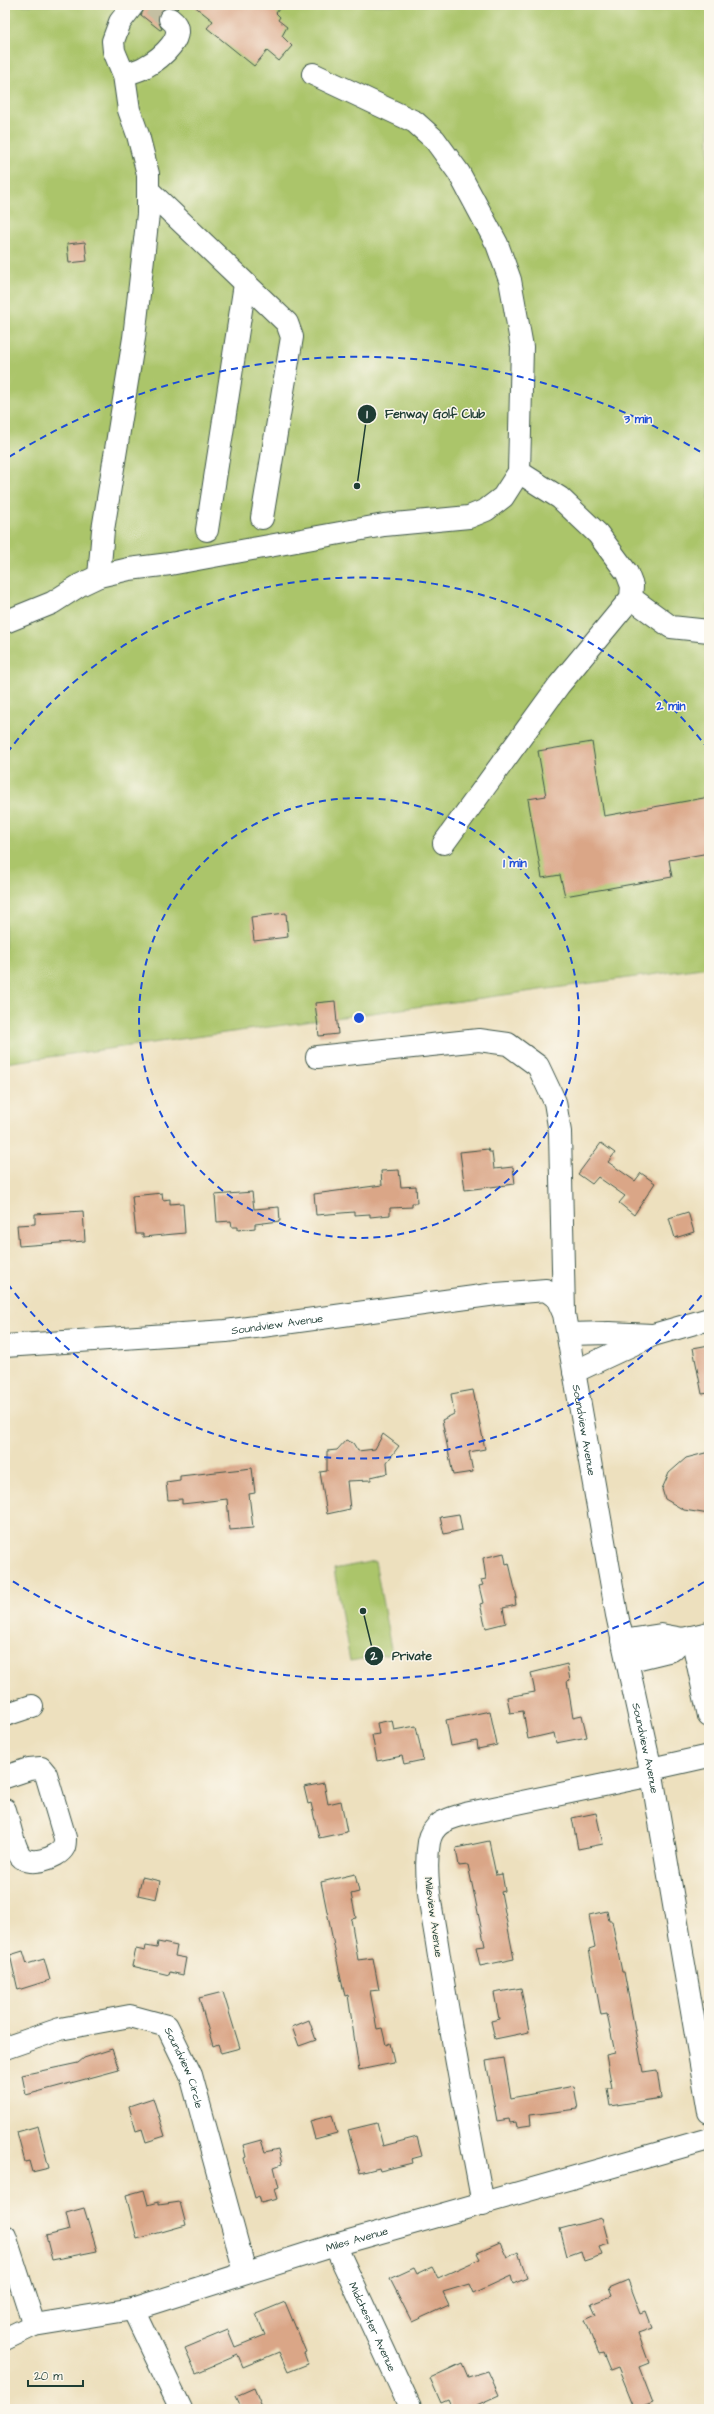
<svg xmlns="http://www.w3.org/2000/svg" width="714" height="2414" font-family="'Architects Daughter',sans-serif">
<rect width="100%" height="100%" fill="#fbf7ec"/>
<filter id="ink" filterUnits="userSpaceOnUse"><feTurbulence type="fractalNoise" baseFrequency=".025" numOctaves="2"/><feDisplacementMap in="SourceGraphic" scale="8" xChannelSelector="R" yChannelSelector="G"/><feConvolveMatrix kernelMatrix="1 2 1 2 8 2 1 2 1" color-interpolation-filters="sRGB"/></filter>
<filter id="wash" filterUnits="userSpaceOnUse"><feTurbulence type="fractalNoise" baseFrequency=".012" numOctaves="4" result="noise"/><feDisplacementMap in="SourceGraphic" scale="16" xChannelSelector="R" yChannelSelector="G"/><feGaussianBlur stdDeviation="0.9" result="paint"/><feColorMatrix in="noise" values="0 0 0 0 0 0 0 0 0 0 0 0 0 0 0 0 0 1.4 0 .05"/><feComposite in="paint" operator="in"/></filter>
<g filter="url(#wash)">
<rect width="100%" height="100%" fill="#ede0be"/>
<g fill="#abc56b" stroke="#658150">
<polygon points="5,5 709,5 709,967 5,1063"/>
<polygon points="375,1561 392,1654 350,1661 334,1569"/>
</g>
<g id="blocks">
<g fill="#daa687">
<polygon points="146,5 181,5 177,9 168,7 161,10 158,21 162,29 160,30 141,15"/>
<polygon points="193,5 282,5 276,13 280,17 278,20 287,27 282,36 292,46 279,61 267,51 254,66 207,28 213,21"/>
<polygon points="85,242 87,261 69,263 67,244"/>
<polygon points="592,742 604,816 709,797 709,853 669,860 672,877 565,896 560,875 542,878 528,799 546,796 538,751"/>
<polygon points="286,913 288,937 254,941 251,917"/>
<polygon points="335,1001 338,1034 319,1036 315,1003"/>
<polygon points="601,1143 615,1153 608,1162 635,1181 641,1173 655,1183 634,1215 619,1203 625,1196 598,1177 592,1184 578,1174"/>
<polygon points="488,1149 489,1152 492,1152 494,1169 513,1167 515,1184 465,1190 460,1152"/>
<polygon points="399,1170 401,1187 416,1186 417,1203 412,1203 412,1207 390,1208 390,1215 370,1217 370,1214 354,1215 354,1212 316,1215 314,1194 382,1185 381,1171"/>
<polygon points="252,1192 254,1209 279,1207 280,1221 255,1224 255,1228 238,1230 238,1227 232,1227 231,1221 217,1222 215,1195"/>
<polygon points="162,1193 163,1200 170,1199 170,1204 183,1203 185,1233 143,1237 143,1234 136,1234 132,1196"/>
<polygon points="83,1211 85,1241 19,1246 17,1225 35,1224 35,1214"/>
<polygon points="688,1212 694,1232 675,1238 669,1218"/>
<polygon points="709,1345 709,1393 702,1394 693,1348"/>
<polygon points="473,1390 485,1449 469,1452 473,1472 453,1475 442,1420 454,1414 451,1394"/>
<polygon points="383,1434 399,1446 387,1462 388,1473 371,1477 371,1480 347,1481 350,1509 327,1514 320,1472 327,1471 327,1451 337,1450 346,1440 353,1443 358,1451 375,1449"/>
<polygon points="709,1452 709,1514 684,1510 665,1499 662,1489 669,1473 686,1458"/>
<polygon points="252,1468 255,1493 249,1494 253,1528 230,1530 227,1499 182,1504 182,1499 168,1500 166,1482 180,1480 180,1476"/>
<polygon points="459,1514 462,1530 444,1534 440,1517"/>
<polygon points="504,1553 506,1564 509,1563 517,1598 515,1598 516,1605 503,1608 506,1623 486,1628 480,1604 483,1603 479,1586 483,1585 481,1580 486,1579 483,1558"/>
<polygon points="567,1664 570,1680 567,1681 573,1717 582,1715 587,1737 556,1743 554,1733 528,1739 523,1711 510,1713 507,1697 535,1692 531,1673"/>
<polygon points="490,1711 497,1745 478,1749 477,1741 451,1746 446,1720"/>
<polygon points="392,1720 394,1730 416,1726 423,1760 404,1764 402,1756 377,1761 372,1735 379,1734 377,1723"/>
<polygon points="324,1783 328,1804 341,1801 347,1832 319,1838 311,1803 308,1804 304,1787"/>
<polygon points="596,1813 603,1844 578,1849 572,1818"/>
<polygon points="489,1841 496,1875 502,1874 505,1891 501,1892 514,1959 480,1966 476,1947 485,1946 468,1865 459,1866 456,1848"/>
<polygon points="355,1874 359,1892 351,1894 356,1918 351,1919 358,1960 373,1958 379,1990 370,1991 377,2029 382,2028 386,2045 390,2043 394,2063 359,2070 348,1995 345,1996 340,1975 321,1882"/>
<polygon points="142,1877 160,1881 156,1899 138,1895"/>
<polygon points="607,1911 609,1921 612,1921 622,1972 624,1972 643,2072 657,2070 661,2098 610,2106 607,2088 612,2088 606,2055 615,2053 607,2014 601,2015 589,1949 595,1947 589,1915"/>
<polygon points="158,1942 177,1946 175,1956 186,1958 183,1975 170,1972 169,1975 132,1966 136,1949 145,1951 146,1946 157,1948"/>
<polygon points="23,1951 27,1964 44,1959 50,1980 18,1990 10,1955"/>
<polygon points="521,1988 529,2032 495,2039 491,2021 499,2019 494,1993"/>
<polygon points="223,1992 240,2048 221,2053 218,2044 213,2046 199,1998"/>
<polygon points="309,2020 316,2040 299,2046 292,2027"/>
<polygon points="112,2049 119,2070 26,2095 22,2075 78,2063 84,2058"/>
<polygon points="504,2058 511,2098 574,2086 578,2109 530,2115 531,2125 517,2127 516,2122 510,2123 509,2119 497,2121 486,2061"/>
<polygon points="153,2098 165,2136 146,2142 142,2129 136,2131 129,2106"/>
<polygon points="332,2115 337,2133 315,2139 310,2121"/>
<polygon points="377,2123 383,2146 417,2137 422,2156 411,2159 412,2163 380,2171 379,2168 360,2173 348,2130"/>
<polygon points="38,2126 49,2168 32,2172 29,2161 25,2162 17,2132"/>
<polygon points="261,2140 265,2152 278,2149 282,2164 274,2167 279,2187 274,2189 277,2199 261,2203 259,2196 255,2198 244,2158 246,2157 243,2145"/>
<polygon points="144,2190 148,2205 159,2202 159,2205 180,2202 186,2225 137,2239 126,2195"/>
<polygon points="84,2208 97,2251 52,2260 46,2236 70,2230 66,2213"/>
<polygon points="602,2218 609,2244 599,2247 602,2255 584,2261 581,2251 567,2256 560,2229"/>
<polygon points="500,2243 507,2258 518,2252 527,2278 513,2284 511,2276 474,2293 470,2284 443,2292 449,2305 412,2322 390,2279 414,2268 417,2274 432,2267 438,2278 480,2259 477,2253"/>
<polygon points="628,2280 641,2314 646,2312 652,2328 638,2333 649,2363 639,2367 653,2403 638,2409 635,2409 618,2367 610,2370 603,2353 599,2354 585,2320 596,2315 591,2304 612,2296 609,2288"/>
<polygon points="285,2302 306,2352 304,2353 308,2364 288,2372 279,2352 243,2367 238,2355 196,2373 185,2348 228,2330 235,2347 265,2335 256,2314"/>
<polygon points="462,2363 468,2377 488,2371 499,2395 468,2409 452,2409 448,2400 441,2403 430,2378"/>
<polygon points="254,2388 263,2409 242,2409 236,2396"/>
</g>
</g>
</g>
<g filter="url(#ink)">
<use href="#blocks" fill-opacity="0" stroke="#3e5549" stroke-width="1"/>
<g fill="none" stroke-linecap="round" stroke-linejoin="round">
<polyline stroke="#c4bfa2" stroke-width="22" stroke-dasharray="22 11" stroke-linecap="butt" points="153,5 170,19"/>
<defs>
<g id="minor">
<path d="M 124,75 C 131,72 138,71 145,67 C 160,59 191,34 170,19"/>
<polyline points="148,190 287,323 292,337 262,518"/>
<polyline points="207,530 245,284"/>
<polyline points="99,576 103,530 134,338 148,214 148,174 138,135 129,110 124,75 114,51 113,41 120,22 133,5"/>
<polyline points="631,598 671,627 709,631"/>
<polyline points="5,622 52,603 80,585 99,576 129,569 170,564 384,525 469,517 486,510 503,497 519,472 522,347 510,280 497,244 459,173 435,140 415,122 313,74"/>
<polyline points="444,843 559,685 631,598 632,586 627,573 598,534 560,498 519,472"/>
<polyline points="317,1057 479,1040 508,1044 538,1066 555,1102 560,1132 564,1313"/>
<polyline points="568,1334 609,1333 652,1335"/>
<path id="s1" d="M 5,1346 L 226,1331 L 496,1294 L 546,1290 L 557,1298 L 564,1314 L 617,1615 L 652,1775 L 709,2112"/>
<polyline points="574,1372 653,1335 709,1319"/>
<polyline points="692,1637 709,1716"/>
<polyline points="622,1641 661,1635 683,1639 709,1633"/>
<polyline points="627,1661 672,1650 683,1639"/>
<polyline points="5,1715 32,1706"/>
<polyline points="651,1769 709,1756"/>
<path d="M 5,1777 L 29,1769 L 41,1768 L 46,1774 L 65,1838 C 65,1840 65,1844 64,1847 C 58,1859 26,1868 19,1854 C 12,1841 9,1823 5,1810"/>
<path id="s2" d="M 5,2048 L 60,2029 L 130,2016 L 167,2026 L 191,2075 L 245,2272"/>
<path d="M 483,2204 C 467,2119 451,2035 438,1950 C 433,1915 423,1877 429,1842 C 433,1822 448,1819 465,1814 L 652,1775"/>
<polyline points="5,2236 34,2325"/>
<path id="s3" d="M 335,2245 L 411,2409"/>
<polyline points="133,2309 181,2409"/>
<path id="s4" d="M 5,2339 L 34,2325 L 133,2309 L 335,2245 L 709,2139"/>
</g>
</defs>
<use href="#minor" stroke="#3e5549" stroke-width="24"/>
<use href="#minor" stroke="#fff" stroke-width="22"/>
</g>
</g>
<g fill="none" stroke="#1d4ed8" stroke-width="2" stroke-dasharray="7 5">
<circle cx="359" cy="1018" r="220"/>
<path d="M709 1286A441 441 0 0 1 7 1283M7 753A441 441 0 0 1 709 750"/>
<path d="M704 1582A661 661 0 0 1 9 1579M9 457A661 661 0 0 1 704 454"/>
</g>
<g text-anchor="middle" stroke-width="3" stroke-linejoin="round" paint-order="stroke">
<g font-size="11" fill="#1f3d34" stroke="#fbf7ec">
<text dy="4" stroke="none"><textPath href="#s1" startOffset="273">Soundview Avenue</textPath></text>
<text dy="4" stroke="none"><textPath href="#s1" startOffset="693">Soundview Avenue</textPath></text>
<text dy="4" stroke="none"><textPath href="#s1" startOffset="1017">Soundview Avenue</textPath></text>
<text transform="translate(434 1917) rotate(82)" y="4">Mileview Avenue</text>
<text dy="4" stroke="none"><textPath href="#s2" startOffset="213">Soundview Circle</textPath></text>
<text dy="4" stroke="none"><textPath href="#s4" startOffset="367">Miles Avenue</textPath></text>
<text dy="4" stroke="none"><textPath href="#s3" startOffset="90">Midchester Avenue</textPath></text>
</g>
</g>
<circle cx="359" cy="1018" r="6" fill="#1d4ed8" stroke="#fbf7ec" stroke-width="2"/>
<g font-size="12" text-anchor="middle" font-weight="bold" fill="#1d4ed8" stroke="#fbf7ec" stroke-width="3" stroke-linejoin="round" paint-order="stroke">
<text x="638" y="423">3 min</text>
<text x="671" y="710">2 min</text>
<text x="515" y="867">1 min</text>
</g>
<path fill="none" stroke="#1f3d34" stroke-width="1.5" d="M357 486L367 414M363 1611L374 1656"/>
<g fill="#1f3d34" stroke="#fbf7ec" stroke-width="1.5">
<circle cx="357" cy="486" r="4"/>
<circle cx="363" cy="1611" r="4"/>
<circle cx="367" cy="414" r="10"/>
<circle cx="374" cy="1656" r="10"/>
</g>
<g font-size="12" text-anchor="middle" font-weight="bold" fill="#fff">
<text x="367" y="418">1</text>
<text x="374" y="1660">2</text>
</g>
<g font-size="12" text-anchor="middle" font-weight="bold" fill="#1f3d34" stroke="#fbf7ec" stroke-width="3" stroke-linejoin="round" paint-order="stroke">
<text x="435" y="418">Fenway Golf Club</text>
<text x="412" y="1660">Private</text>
</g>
<rect width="714" height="2414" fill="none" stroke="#fbf7ec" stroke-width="20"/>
<path d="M28 2380v6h55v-6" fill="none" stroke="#1f3d34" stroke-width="2"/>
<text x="34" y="2380" font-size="12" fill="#1f3d34" stroke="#fbf7ec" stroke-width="3" paint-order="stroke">20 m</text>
</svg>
